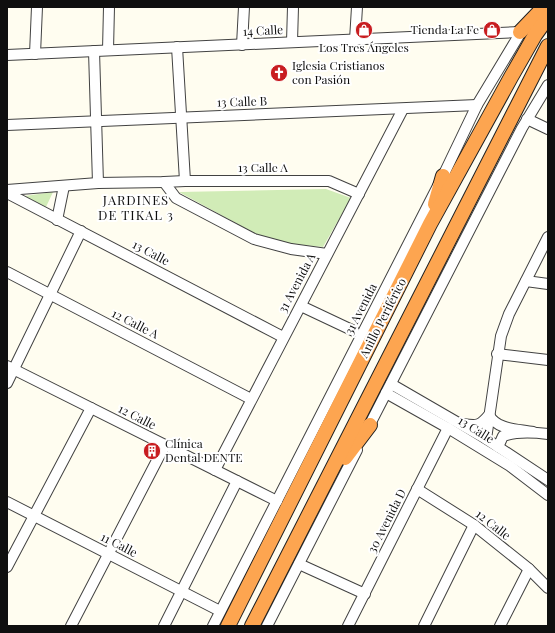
<svg xmlns="http://www.w3.org/2000/svg" width="555" height="633" font-family="'Playfair Display',serif">
<rect width="100%" height="100%" fill="#fffdf0"/>
<g fill="#d1ecb7">
<polygon points="326,189 351,198 323,247 292,244 256,234 179,192"/>
<polygon points="53,192 46,207 25,196"/>
</g>
<g fill="none" stroke-linecap="round" stroke-linejoin="round">
<defs>
<g id="minor">
<polyline points="355,40 357,7"/>
<polyline points="292,42 293,7"/>
<polyline points="242,45 244,7"/>
<polyline points="177,47 185,181"/>
<polyline points="108,50 109,7"/>
<polyline points="94,51 98,183"/>
<polyline points="35,54 37,7"/>
<polyline points="7,55 520,32"/>
<polyline points="527,119 548,129"/>
<polyline points="7,125 477,105"/>
<polyline points="164,182 176,198 254,239 291,249 327,254"/>
<polyline points="7,190 98,183 164,182 185,181 329,181 359,194"/>
<polyline points="7,193 283,337"/>
<polyline points="57,220 64,186"/>
<polyline points="7,272 251,399"/>
<polyline points="526,281 548,284"/>
<polyline points="301,306 354,331"/>
<polyline points="497,354 548,360"/>
<polyline points="7,366 277,501"/>
<polyline points="7,383 81,231"/>
<polyline points="391,384 486,439 548,480"/>
<polyline points="386,393 448,428 510,466 548,495"/>
<path d="M 463,424 C 477,426 480,426 489,415 C 497,430 518,429 533,432"/>
<polyline points="367,430 522,128 548,85"/>
<polyline points="486,439 501,336 509,314 548,237"/>
<path d="M 498,447 L 503,436 C 517,431 533,432 548,434"/>
<polyline points="215,470 403,109"/>
<polyline points="417,489 474,525 529,569 548,588"/>
<polyline points="7,502 220,611"/>
<polyline points="299,564 365,594"/>
<polyline points="7,567 91,408"/>
<polyline points="71,626 165,445"/>
<polyline points="164,626 237,481"/>
<polyline points="213,626 443,176 477,105 524,27"/>
<polyline points="267,626 357,450"/>
<polyline points="348,626 448,428"/>
<polyline points="424,626 474,525"/>
<polyline points="500,626 529,569"/>
</g>
<g id="highway">
<polyline points="520,32 544,7"/>
<polyline points="435,204 443,176"/>
<polyline points="345,458 370,425"/>
<polyline points="228,626 430,224 511,77 535,35 548,17"/>
<polyline points="252,626 548,46"/>
</g>
</defs>
<use href="#minor" stroke="#424242" stroke-width="12"/>
<use href="#highway" stroke="#202020" stroke-width="16"/>
<use href="#minor" stroke="#fff" stroke-width="10"/>
<use href="#highway" stroke="#fda550" stroke-width="14"/>
</g>
<defs>
<symbol id="shop-disc" viewBox="-11 -11 22 22"><circle r="9.5" fill="#c81d20" stroke="#fff"/><path d="M-5-2.5h2.3a2.7 3.5 0 0 1 5.4 0H5L5.5 6h-11ZM-1.5-2.5h3a1.5 2.3 0 0 0-3 0Z" fill="#fff"/></symbol>
<symbol id="church-disc" viewBox="-11 -11 22 22"><circle r="9.5" fill="#c81d20" stroke="#fff"/><path d="M-1.2-6h2.4v3.5h3.3v2.4h-3.3V6h-2.4V-.1h-3.3v-2.4h3.3Z" fill="#fff"/></symbol>
<symbol id="building-disc" viewBox="-11 -11 22 22"><circle r="9.5" fill="#c81d20" stroke="#fff"/><path d="M-4-6H4V6H1V3H-1V6H-4ZM-2.5-4.3h1.7v1.8h-1.7ZM.8-4.3h1.7v1.8H.8ZM-2.5-1h1.7V.8h-1.7ZM.8-1h1.7V.8H.8Z" fill="#fff"/></symbol>
</defs>
<g fill-rule="evenodd">
<use href="#shop-disc" x="354" y="20" width="20" height="20"/>
<use href="#shop-disc" x="482" y="20" width="20" height="20"/>
<use href="#church-disc" x="269" y="63" width="20" height="20"/>
<use href="#building-disc" x="142" y="441" width="20" height="20"/>
</g>
<g text-anchor="middle" stroke-width="4" stroke-linejoin="round" paint-order="stroke">
<g font-size="12" fill="#0f0f0f" stroke="#fff" text-anchor="start">
<text x="479" y="34" text-anchor="end">Tienda La Fe</text>
<text x="364" y="52" text-anchor="middle">Los Tres Ángeles</text>
<text x="292" y="70">Iglesia Cristianos<tspan x="292" dy="14">con Pasión</tspan></text>
<text x="165" y="448">Clínica<tspan x="165" dy="14">Dental DENTE</tspan></text>
</g>
<g font-size="12" fill="#0f0f0f" stroke="#fff">
<text transform="translate(263 31) rotate(-3)" y="4">14 Calle</text>
<text transform="translate(242 102) rotate(-2)" y="4">13 Calle B</text>
<text x="263" y="172">13 Calle A</text>
<text transform="translate(151 253) rotate(28)" y="4">13 Calle</text>
<text transform="translate(297 283) rotate(-62)" y="4">31 Avenida A</text>
<text transform="translate(361 309) rotate(-63)" y="4">31 Avenida</text>
<text transform="translate(383 318) rotate(-63)" y="4">Anillo Periférico</text>
<text transform="translate(135 324) rotate(27)" y="4">12 Calle A</text>
<text transform="translate(137 417) rotate(27)" y="4">12 Calle</text>
<text transform="translate(476 430) rotate(32)" y="4">13 Calle</text>
<text transform="translate(387 521) rotate(-63)" y="4">30 Avenida D</text>
<text transform="translate(493 525) rotate(38)" y="4">12 Calle</text>
<text transform="translate(119 545) rotate(27)" y="4">11 Calle</text>
</g>
<g font-size="13" letter-spacing="1" fill="#0f0f0f" stroke="#fff">
<text x="136" y="205">JARDINES<tspan x="136" dy="15">DE TIKAL 3</tspan></text>
</g>
</g>
<rect width="555" height="633" fill="none" stroke="#0f0f0f" stroke-width="16"/>
</svg>
